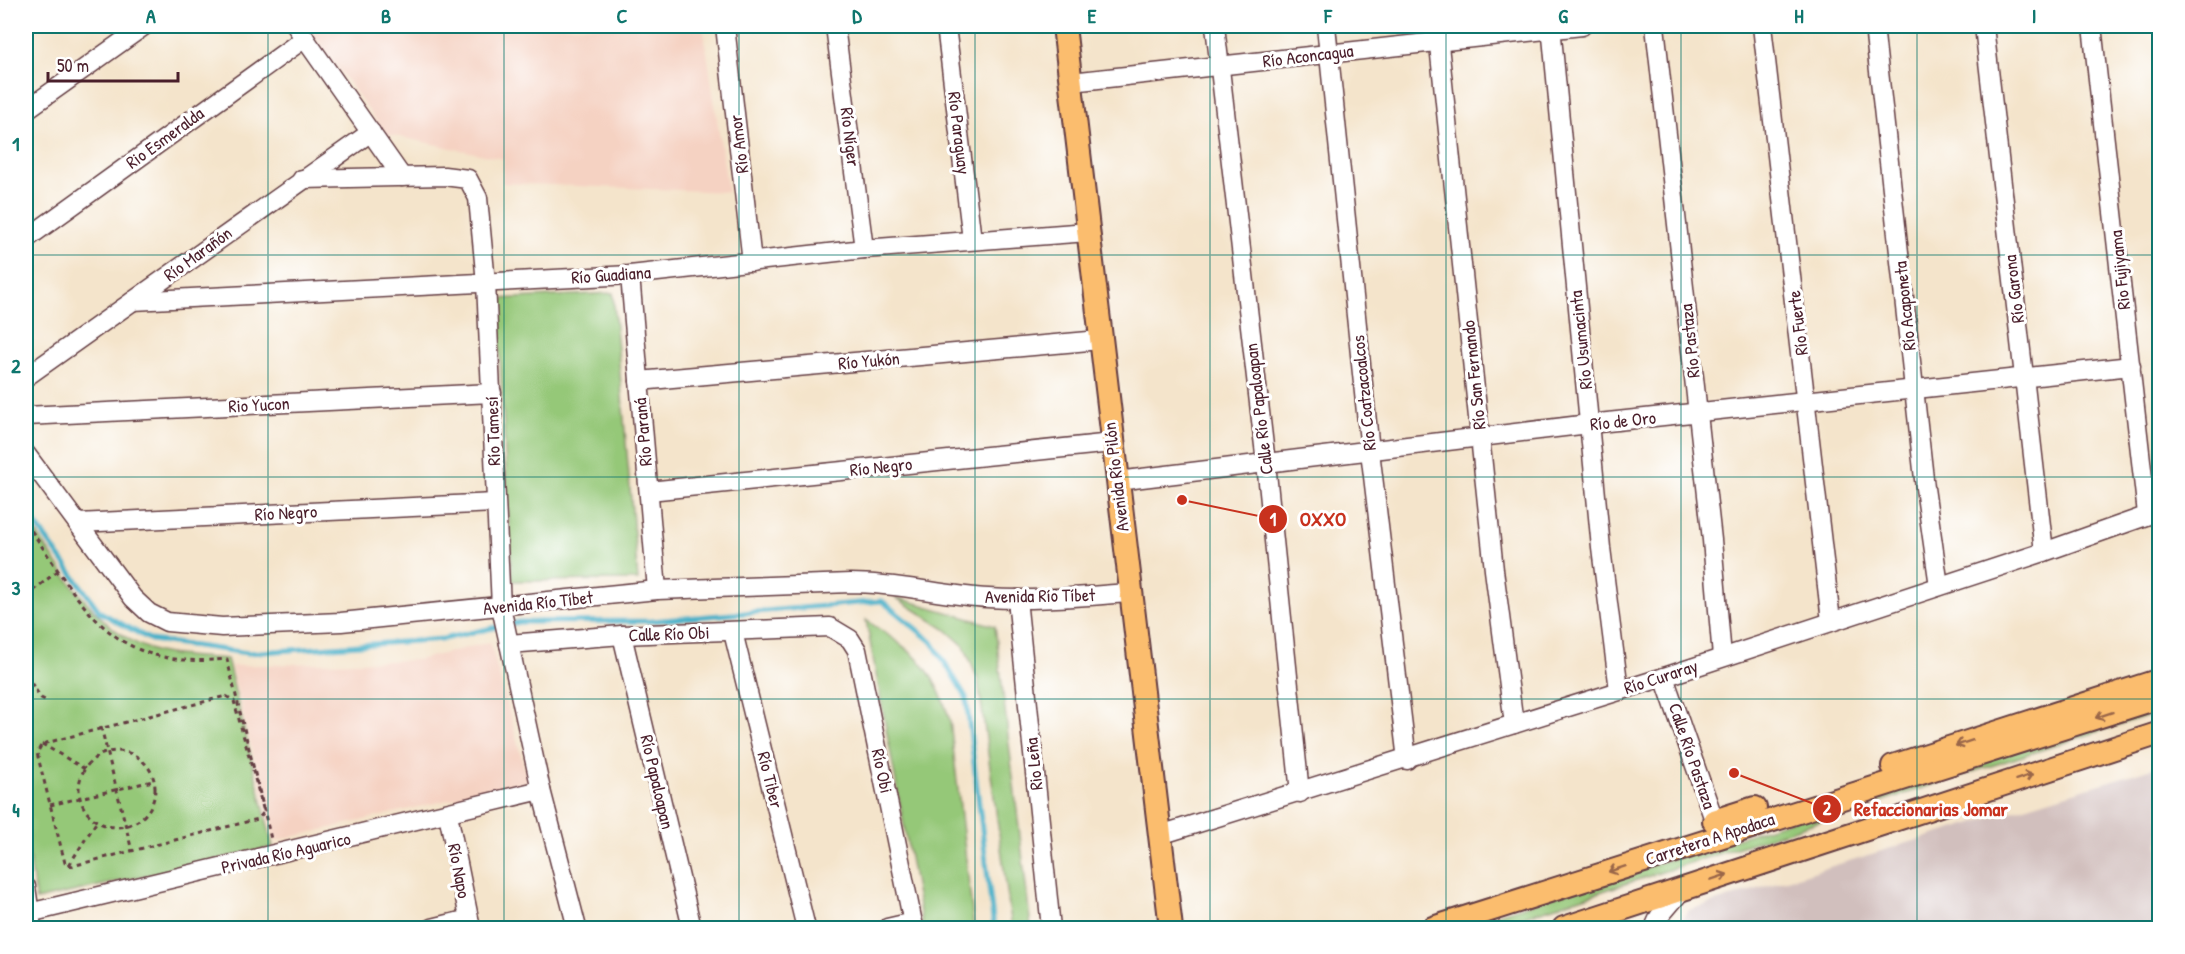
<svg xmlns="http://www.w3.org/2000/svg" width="2185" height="954" font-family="'Patrick Hand',sans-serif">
<rect width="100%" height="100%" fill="#fff"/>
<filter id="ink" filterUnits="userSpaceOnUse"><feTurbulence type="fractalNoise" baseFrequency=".0167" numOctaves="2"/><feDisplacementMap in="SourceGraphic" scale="12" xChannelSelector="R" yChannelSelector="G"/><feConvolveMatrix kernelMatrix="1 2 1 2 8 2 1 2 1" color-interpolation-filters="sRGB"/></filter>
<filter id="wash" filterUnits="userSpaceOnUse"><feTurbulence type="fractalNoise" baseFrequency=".008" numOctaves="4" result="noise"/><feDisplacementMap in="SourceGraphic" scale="24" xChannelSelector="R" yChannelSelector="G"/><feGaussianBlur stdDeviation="1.35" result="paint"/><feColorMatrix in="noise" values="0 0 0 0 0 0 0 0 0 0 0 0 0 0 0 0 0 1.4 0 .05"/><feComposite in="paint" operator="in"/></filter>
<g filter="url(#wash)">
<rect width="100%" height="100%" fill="#f4e4cb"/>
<g fill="#f5d2c2">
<polygon points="307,26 703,26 728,192 502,183 503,159 386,134"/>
<polygon points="490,642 528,781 275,841 231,666 418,660"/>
</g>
<polygon fill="#d1bfbd" points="2159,766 2159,928 1677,928 1689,910"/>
<g fill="#95c878" stroke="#707452" stroke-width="1.5">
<polygon points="613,293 638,580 512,581 497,299"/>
<path d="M 26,518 C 61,567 95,634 158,652 C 180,657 205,657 227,659 L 273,847 L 36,900 L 26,835 Z"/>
<polygon points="895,597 995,626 1031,928 1012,928 978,680 964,646 945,629"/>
<path d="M 866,620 C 914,653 933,663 950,721 L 974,928 L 923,928 Z"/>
<polygon points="2159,704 2159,712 1488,928 1454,928"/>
</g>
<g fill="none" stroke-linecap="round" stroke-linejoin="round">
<polyline stroke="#4ab1c9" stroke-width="5" points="26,511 100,612 151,640 248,653 443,639 519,622 651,621 882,601 932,642 966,697 994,928"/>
</g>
</g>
<g filter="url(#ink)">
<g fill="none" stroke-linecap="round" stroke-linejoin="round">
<defs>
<g id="minor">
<polyline points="296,26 402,177"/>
<polyline points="725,26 752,262"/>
<polyline points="835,26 864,249"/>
<polyline points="946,26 972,240"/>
<polyline points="1215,26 1266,463 1300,793"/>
<polyline points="1326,26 1370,451 1407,760"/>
<polyline points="1437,26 1494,570 1514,724"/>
<polyline points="1551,26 1601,548 1619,690"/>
<polyline points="1655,26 1712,540 1722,657"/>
<polyline points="1762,26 1831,621"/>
<polyline points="1874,26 1925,488 1939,586"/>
<polyline points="1984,26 2044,552"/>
<polyline points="2092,26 2147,514"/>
<polyline points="1071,82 1582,26"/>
<polyline points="26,110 144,26"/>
<polyline points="302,179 444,176 468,179 478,198 486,283 501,607 541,790 577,928"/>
<polyline points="26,239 305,38"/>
<polyline points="630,275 657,590"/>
<polyline points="133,301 630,275 864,249 1088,232"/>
<polyline points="26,377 371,132"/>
<polyline points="639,381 1100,340"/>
<polyline points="26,416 492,393"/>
<path d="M 26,454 L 133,598 L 149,613 L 167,622 L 222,627 L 341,622 L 657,590 L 851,583 C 897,583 942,595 988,598 C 1035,601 1083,596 1130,593"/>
<polyline points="1117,481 1589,424 2131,366"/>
<polyline points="649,491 1112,443"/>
<polyline points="78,523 495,503"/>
<polyline points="1017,599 1051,928"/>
<polyline points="733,632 806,928"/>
<polyline points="622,635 692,928"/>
<polyline points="509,644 622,635 830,627 850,639 857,650 914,928"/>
<polyline points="1664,677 1719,834"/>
<polyline points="448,814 471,928"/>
<polyline points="1160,835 1664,677 2044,552 2160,511"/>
<polyline points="26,887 32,928"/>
<polyline points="29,913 541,790"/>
<polyline points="432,928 469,919"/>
<polyline points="887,928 913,922"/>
<polyline points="1654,928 1659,917 1682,890"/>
</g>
<g id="major">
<polyline points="1064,26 1171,928"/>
<polyline points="1893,766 2160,680"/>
<polyline points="1714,821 1755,808"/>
<polyline points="1433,928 2160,697"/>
<polyline points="1564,928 2160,733"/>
</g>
</defs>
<use href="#minor" stroke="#643d43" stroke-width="21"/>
<use href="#major" stroke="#643d43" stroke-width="26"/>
<g stroke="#643d43" stroke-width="3" stroke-dasharray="4.5 4.5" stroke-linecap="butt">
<path d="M 26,523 C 85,608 109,671 227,659 L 271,839"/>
<polyline points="26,596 59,570"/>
<polyline points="26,675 41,698 47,701"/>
<polygon points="226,696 234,701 264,812 258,819 72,866 65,863 37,753 42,744"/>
<polyline points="101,727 132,851"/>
<polyline points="42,744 85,769"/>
<circle cx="117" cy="789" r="38"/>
<polyline points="50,805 153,781"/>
<polyline points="26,835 31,872"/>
<polyline points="69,865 97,821"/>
</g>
<use href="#minor" stroke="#fff" stroke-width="18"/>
<use href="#major" stroke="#fbbd6e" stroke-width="22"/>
</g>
<defs><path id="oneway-shaft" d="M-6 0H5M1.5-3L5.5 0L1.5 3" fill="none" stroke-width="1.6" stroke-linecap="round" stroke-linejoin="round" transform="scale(1.5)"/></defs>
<g stroke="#9a6649">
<use href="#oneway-shaft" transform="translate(2104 715) rotate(162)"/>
<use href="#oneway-shaft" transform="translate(1964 743) rotate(162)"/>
<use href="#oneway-shaft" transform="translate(2024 777) rotate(-18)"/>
<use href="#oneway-shaft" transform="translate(1617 869) rotate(162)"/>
<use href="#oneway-shaft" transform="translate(1719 877) rotate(-18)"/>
</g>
</g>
<path fill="none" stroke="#0f766e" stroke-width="1.5" stroke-opacity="0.55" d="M 268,26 L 268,928M 504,26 L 504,928M 739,26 L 739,928M 975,26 L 975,928M 1210,26 L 1210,928M 1446,26 L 1446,928M 1681,26 L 1681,928M 1917,26 L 1917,928M 26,255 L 2160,255M 26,477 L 2160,477M 26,699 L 2160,699"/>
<g text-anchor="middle" stroke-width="6" stroke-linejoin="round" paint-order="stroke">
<g font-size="18" fill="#4a1f2b" stroke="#fff">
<text transform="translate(1308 56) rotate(-7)" y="6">Río Aconcagua</text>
<text transform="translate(959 133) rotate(83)" y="6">Río Paraguay</text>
<text transform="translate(850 137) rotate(83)" y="6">Río Níger</text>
<text transform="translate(165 138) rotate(-36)" y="6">Rio Esmeralda</text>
<text transform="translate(739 144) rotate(-97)" y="6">Río Amor</text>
<text transform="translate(198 254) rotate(-36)" y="6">Río Marañón</text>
<text transform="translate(2120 270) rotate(-96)" y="6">Rio Fujiyama</text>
<text transform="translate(611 275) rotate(-4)" y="6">Río Guadiana</text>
<text transform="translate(2014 289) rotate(-97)" y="6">Río Garona</text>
<text transform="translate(1905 306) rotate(-96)" y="6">Río Acaponeta</text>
<text transform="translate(1798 323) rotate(-97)" y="6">Río Fuerte</text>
<text transform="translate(1581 340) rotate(-96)" y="6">Río Usumacinta</text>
<text transform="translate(1690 341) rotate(-96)" y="6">Río Pastaza</text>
<text transform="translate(869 361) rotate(-5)" y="6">Río Yukón</text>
<text transform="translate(1474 375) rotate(-96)" y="6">Río San Fernando</text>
<text transform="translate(1364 393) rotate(-96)" y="6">Río Coatzacoalcos</text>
<text transform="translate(259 405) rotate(-3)" y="6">Rio Yucon</text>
<text transform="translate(1259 409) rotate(-97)" y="6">Calle Río Papaloapan</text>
<text transform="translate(1623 421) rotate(-6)" y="6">Río de Oro</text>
<text transform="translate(493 431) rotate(-92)" y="6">Río Tamesí</text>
<text transform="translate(643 432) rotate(-95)" y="6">Río Paraná</text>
<text transform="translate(881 467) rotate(-6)" y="6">Río Negro</text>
<text transform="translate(1116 477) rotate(-97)" y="6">Avenida Río Pilón</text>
<text transform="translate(286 513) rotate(-3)" y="6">Río Negro</text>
<text transform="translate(1040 596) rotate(-1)" y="6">Avenida Río Tíbet</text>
<text transform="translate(538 603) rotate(-6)" y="6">Avenida Río Tíbet</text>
<text transform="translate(669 634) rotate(-2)" y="6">Calle Río Obi</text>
<text transform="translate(1661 677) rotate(-18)" y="6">Río Curaray</text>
<text transform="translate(1692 756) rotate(71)" y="6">Calle Río Pastaza</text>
<text transform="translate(1034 764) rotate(-96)" y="6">Rio Leña</text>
<text transform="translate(882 771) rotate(78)" y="6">Río Obi</text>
<text transform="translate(770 780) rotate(76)" y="6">Río Tiber</text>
<text transform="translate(657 782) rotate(77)" y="6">Río Papaloapan</text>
<text transform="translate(1710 839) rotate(-18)" y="6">Carretera A Apodaca</text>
<text transform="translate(286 853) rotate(-13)" y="6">Privada Río Aguarico</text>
<text transform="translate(459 871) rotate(79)" y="6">Río Napo</text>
</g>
</g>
<path fill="none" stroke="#c8321e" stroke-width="2" d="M1182 500L1273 519M1734 773L1827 809"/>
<g fill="#c8321e" stroke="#fff" stroke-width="2">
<circle cx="1182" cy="500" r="6"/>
<circle cx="1734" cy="773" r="6"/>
<circle cx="1273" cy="519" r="15"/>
<circle cx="1827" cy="809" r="15"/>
</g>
<g font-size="18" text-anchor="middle" font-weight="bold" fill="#fff">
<text x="1273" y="526">1</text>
<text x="1827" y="815">2</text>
</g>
<g font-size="20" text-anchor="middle" font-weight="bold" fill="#c8321e" stroke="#fff" stroke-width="6" stroke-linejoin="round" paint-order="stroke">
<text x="1323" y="526">OXXO</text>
<text x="1931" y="816">Refaccionarias Jomar</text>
</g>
<rect width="2185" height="954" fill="none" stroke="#fff" stroke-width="66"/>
<path d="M48 72v9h130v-9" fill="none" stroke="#4a1f2b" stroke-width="3"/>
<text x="57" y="72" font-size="18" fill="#4a1f2b" stroke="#ffffff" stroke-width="4.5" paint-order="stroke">50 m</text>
<rect x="33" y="33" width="2119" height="888" fill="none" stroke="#0f766e" stroke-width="2"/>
<g font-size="20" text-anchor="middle" font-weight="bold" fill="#0f766e">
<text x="151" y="23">A</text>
<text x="386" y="23">B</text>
<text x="622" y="23">C</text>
<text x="857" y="23">D</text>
<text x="1092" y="23">E</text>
<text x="1328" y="23">F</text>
<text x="1563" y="23">G</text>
<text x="1799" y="23">H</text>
<text x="2034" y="23">I</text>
<text x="16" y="151">1</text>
<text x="16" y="373">2</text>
<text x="16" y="595">3</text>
<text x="16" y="817">4</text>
</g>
</svg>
